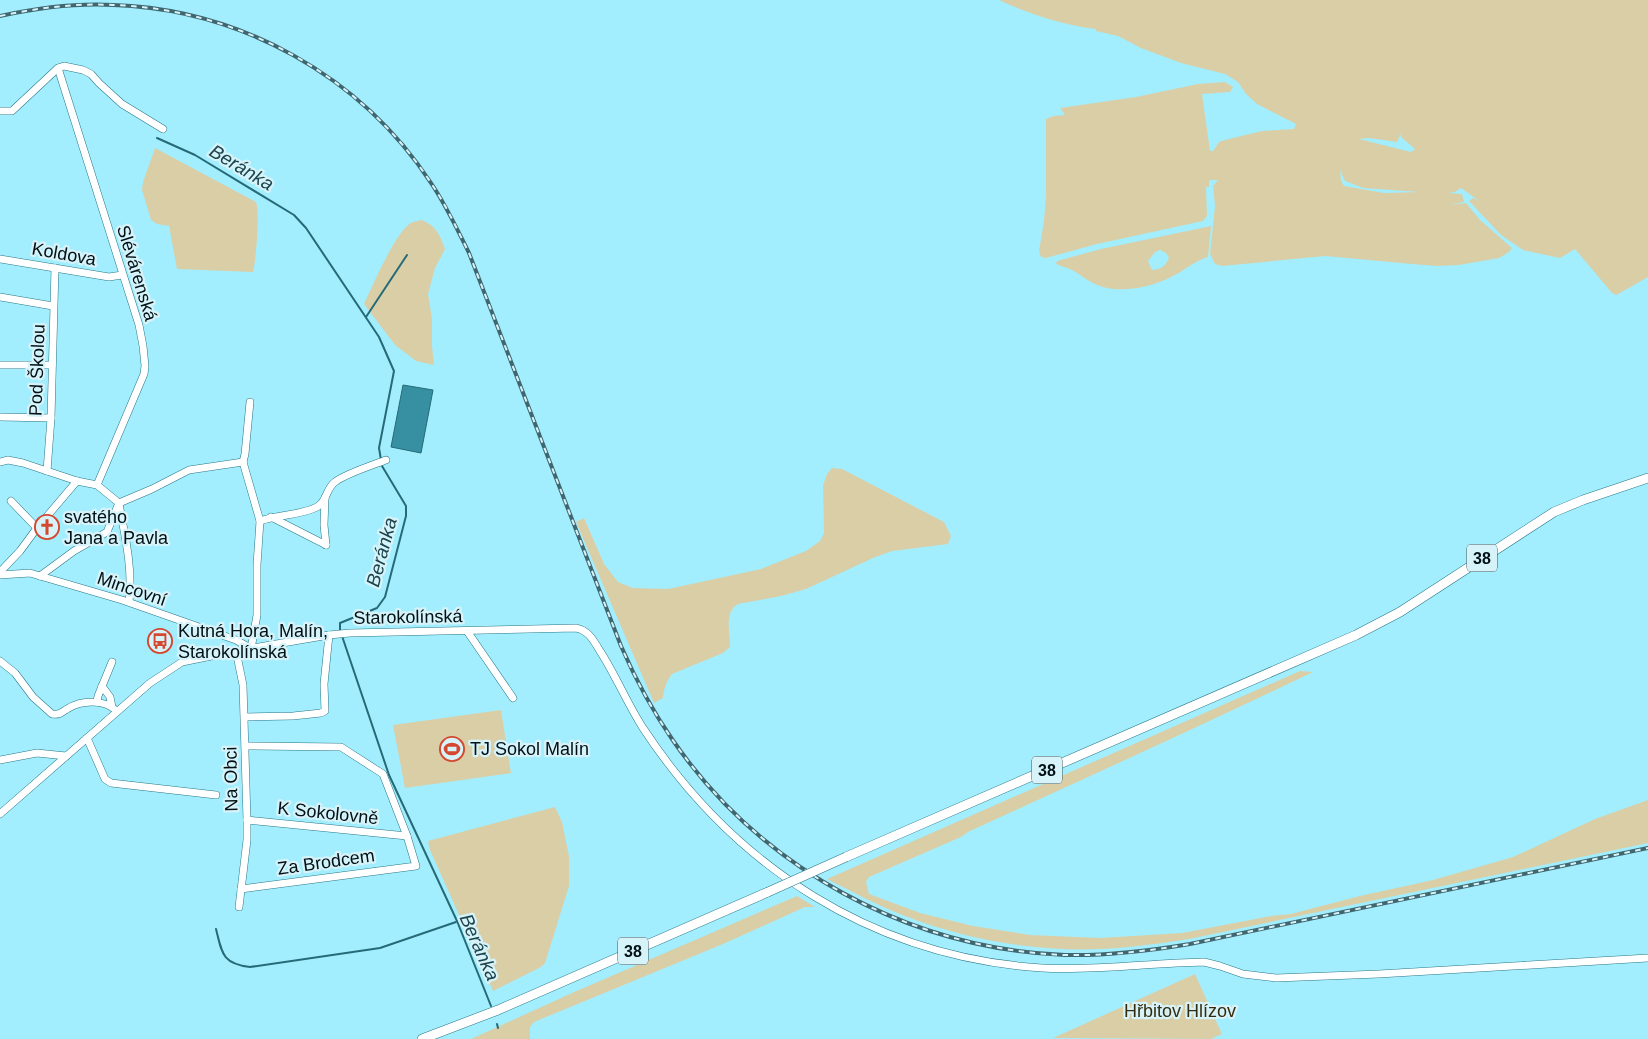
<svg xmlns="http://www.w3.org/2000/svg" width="1648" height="1039" font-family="Arial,sans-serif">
<rect width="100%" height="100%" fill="#a2eefe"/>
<g fill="#dacea7" fill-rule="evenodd">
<path d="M 999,0 L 1648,0 L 1648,277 L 1620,293 L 1616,295 L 1612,293 L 1575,249 L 1560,258 L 1523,250 L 1501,235 L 1469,201 L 1473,198 L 1479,201 L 1461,188 L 1455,192 L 1448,193 L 1462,194 L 1464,202 L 1449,205 L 1466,203 L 1480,220 L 1512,248 L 1509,252 L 1499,258 L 1459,265 L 1437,266 L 1412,264 L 1325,256 L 1222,266 L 1215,264 L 1210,254 L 1215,206 L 1213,186 L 1218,180 L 1209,180 L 1209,187 L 1206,187 L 1207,216 L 1203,221 L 1097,244 L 1046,258 L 1041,257 L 1039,251 L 1044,221 L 1046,196 L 1046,119 L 1053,116 L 1065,115 L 1060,108 L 1136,97 L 1198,84 L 1225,82 L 1233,87 L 1230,92 L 1202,94 L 1210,151 L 1213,151 L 1219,142 L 1225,140 L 1262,131 L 1294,129 L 1296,124 L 1257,104 L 1246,94 L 1238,82 L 1225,74 L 1181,63 L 1141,48 L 1118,36 L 1096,31 L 1096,29 C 1063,25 1029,14 999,0 ZM 1401,134 L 1401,137 L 1415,149 L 1411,152 L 1359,139 L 1369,138 L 1397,142 ZM 1340,170 L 1345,181 L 1363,188 L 1419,192 L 1384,193 L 1344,186 L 1341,181 Z"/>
<path d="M 155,148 L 256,202 C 260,212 256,261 253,272 L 177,269 L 169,226 L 157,224 L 151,220 L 142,190 L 143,182 Z"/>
<path d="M 422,220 C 436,226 440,235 445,249 L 435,268 L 428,294 L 432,319 L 432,346 L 434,365 L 416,361 L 395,345 L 364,304 C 372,287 396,231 411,223 C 414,221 419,221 422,220 Z"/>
<path d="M 1211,226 L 1208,257 C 1194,261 1184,271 1171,277 C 1150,288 1115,295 1093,283 C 1085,279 1078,273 1070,269 C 1065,267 1060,266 1056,264 L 1057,261 L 1101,249 ZM 1160,250 L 1166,253 L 1169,258 C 1165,267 1161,269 1152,270 L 1148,261 L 1155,252 Z"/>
<path d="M 832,468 L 842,469 L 944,522 L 951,536 L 948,544 L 892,551 L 873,558 L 806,589 L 781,596 L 738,604 C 724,612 730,632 730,647 L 723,653 L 672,674 C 666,682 664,688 663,698 L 654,703 L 576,522 L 584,518 L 604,564 L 618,582 L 633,588 L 668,589 L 761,569 L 806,551 L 820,541 L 824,533 L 823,486 L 827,474 Z"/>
<path d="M 1300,671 L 1313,672 C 1199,727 1083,779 968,832 L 961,837 L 869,877 L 866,882 L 869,894 L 920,913 L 973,926 L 1030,935 L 1100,938 L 1182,933 L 1271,916 L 1291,914 L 1360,896 L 1433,880 L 1513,857 L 1595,819 L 1648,800 L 1648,843 L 1189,939 C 1169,942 1149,945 1129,947 C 1054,955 975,943 905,916 C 878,906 853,892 827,879 Z"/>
<polygon points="501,710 511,773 405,788 393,725"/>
<polygon points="555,807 562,822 569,856 569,886 545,963 541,967 493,991 430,850 428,841"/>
<polygon points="797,896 815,907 805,907 723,944 534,1022 530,1027 530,1039 471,1039 572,993"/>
<polygon points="1195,974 1222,1034 1211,1039 1053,1038"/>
</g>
<polygon fill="#3690a1" stroke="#266a77" points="403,385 433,390 421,453 391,447"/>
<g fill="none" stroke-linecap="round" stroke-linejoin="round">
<g stroke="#266a77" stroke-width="2">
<polyline points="157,138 195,155 294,215 306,228 379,337 394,371 379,448 382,466 406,506 406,516 385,597 377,608 340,623 340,632"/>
<polyline points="366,317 407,255"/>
<polyline points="342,636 389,775 457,921 491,1006"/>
<path d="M 216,929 C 222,953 222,964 250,967 L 380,948 L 456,922"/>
<polyline points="497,1024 498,1028"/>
</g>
<defs>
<g id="minor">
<polyline points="58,68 139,325 143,346 145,366 144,374 97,485"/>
<polyline points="0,111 12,111 58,68 64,66 83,70 91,74 99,83 122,104 163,129"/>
<polyline points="0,259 109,277 122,275"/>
<polyline points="0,297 53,306"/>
<polyline points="0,365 52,365"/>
<polyline points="0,417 51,418"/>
<polyline points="0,462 8,460 23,463 77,481 97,485 119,503"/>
<polyline points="243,462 245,454 250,402"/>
<polyline points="47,471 51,418 55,268"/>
<polyline points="325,498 324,525 326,545"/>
<polyline points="11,501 37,528"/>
<polyline points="119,503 152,489 189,470 243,462 260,521 257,565 257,615 251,649"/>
<path d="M 119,504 C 125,536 133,569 129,602"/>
<polyline points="271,517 326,545"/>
<path d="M 260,521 C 278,514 299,516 317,507 C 327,502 326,488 335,482 C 345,474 373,465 386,460"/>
<polyline points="0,572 20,551 37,528 77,481"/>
<polyline points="0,575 30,573 40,576 122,600 236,640 250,648"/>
<polyline points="40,576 74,551 107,532 119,503"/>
<polyline points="467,631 513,698"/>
<polyline points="236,651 243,685 247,820 247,840 239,907"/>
<path d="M 0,661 L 15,673 L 33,697 L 52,714 C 59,715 61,713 67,709 C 82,700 104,699 117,711"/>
<polyline points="102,686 110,697 112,707"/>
<polyline points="97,702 98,696 112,662"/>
<polyline points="245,717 293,716 321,713 325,711 324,684 329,635"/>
<polyline points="87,738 105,779 111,783 216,795"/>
<polyline points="0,760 37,753 66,756"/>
<path d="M 0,814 L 150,683 L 182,662 L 236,651 L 329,635 L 350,633 L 576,628 C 581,629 585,631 589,635 C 593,639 597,646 600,651 C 616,676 627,703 643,728 C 735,868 874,957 1042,968 C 1096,971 1149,963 1204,962 L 1220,966 L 1243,974 L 1276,978 L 1379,974 L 1648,958"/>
<polyline points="247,820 407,836"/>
<polyline points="241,889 416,866 407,836 383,774 341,747 246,746"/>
</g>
<g id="major">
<polyline points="846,857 1356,635 1400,612 1554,512 1583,500 1648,478"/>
<polyline points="422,1039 498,1010 768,892"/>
</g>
</defs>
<use href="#minor" stroke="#287786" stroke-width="8"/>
<use href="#major" stroke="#287786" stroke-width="10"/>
<use href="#minor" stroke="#fff" stroke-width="7"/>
<use href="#major" stroke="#fff" stroke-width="9"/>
<defs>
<path id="rail" d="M 0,16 C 37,8 75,3 113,5 C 240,9 361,76 431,183 C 446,205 457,229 469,253 L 621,646 C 635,678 652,710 672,739 C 760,868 909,949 1065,955 C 1107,956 1148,951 1190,944 L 1648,848"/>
</defs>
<use href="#rail" stroke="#406770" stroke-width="4"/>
<use href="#rail" stroke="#d7f3fa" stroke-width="2" stroke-dasharray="5.5" stroke-linecap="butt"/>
<defs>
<polyline id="major-bridge" points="768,892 846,857"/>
</defs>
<use href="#major-bridge" stroke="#287786" stroke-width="10" stroke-linecap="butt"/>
<use href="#major-bridge" stroke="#fff" stroke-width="9"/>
</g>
<defs>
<symbol id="church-ring" viewBox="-11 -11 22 22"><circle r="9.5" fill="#d7f3fa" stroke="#d44830" stroke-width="1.5"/><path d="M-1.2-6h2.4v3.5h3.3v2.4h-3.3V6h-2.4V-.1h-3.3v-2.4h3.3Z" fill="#d44830"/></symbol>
<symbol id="bus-ring" viewBox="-11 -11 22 22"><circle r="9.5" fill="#d7f3fa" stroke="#d44830" stroke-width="1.5"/><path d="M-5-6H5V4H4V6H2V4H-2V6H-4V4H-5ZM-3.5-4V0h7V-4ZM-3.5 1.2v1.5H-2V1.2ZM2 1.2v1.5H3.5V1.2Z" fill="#d44830"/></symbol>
<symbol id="stadium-ring" viewBox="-11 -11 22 22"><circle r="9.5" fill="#d7f3fa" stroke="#d44830" stroke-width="1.5"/><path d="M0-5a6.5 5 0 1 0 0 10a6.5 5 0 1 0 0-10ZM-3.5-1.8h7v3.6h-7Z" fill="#d44830"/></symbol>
</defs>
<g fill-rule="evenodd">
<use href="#church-ring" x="33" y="513" width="28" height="28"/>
<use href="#bus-ring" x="146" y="627" width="28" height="28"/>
<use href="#stadium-ring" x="438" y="735" width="28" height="28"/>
</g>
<g text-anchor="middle" stroke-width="4.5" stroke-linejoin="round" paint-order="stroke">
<g fill="#d7f3fa" stroke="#405459" stroke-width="1">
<rect x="1467" y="544.5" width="30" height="27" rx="4"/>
<rect x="1032" y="756.5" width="30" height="27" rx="4"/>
<rect x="618" y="937.5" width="30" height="27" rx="4"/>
</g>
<g font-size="16" font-weight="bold" fill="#001014">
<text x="1482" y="564">38</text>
<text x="1047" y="776">38</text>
<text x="633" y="957">38</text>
</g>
<g font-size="18" fill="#001014" stroke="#d7f3fa">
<text transform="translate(64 254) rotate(10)" y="6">Koldova</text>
<text transform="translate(137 273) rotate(73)" y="6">Slévárenská</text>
<text transform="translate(37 370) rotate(-88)" y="6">Pod Školou</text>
<text transform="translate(132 589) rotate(19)" y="6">Mincovní</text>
<text transform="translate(408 617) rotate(-1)" y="6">Starokolínská</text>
<text transform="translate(231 779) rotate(-91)" y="6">Na Obci</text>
<text transform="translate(328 813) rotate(6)" y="6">K Sokolovně</text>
<text transform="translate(326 862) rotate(-8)" y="6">Za Brodcem</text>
</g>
<g font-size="18" fill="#001014" stroke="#d7f3fa" text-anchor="start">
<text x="64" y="523">svatého<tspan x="64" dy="21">Jana a Pavla</tspan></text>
<text x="178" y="637">Kutná Hora, Malín,<tspan x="178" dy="21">Starokolínská</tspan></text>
<text x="470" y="755">TJ Sokol Malín</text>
</g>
<g font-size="18" fill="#352c0e" stroke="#d7f3fa">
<text x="1180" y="1017">Hřbitov Hlízov</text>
</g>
<g font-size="19" font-style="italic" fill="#1c444c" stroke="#d7f3fa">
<text transform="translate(242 167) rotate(31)" y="7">Beránka</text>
<text transform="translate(381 552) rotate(-75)" y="7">Beránka</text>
<text transform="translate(480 947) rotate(66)" y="7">Beránka</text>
</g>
</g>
</svg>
